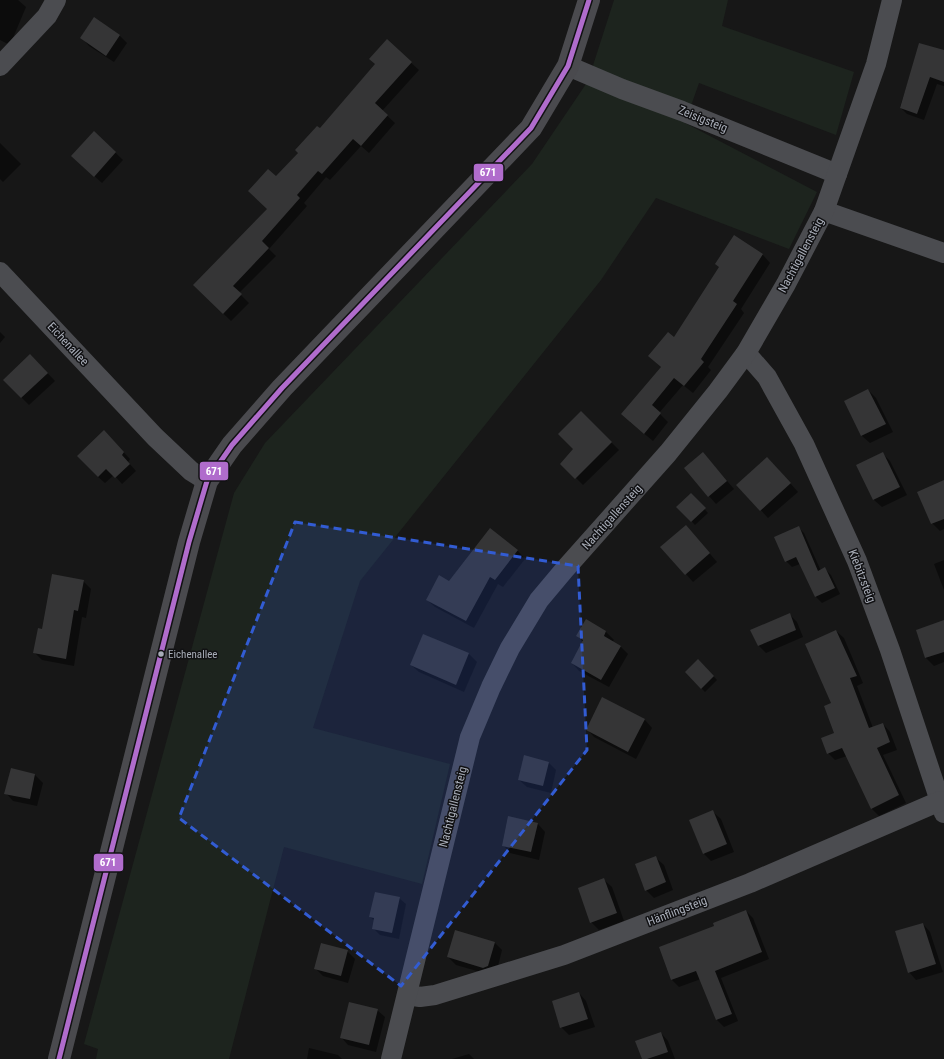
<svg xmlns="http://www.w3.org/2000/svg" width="944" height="1059" font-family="'Roboto Condensed',sans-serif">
<rect width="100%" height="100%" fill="#171717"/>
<polygon fill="#1d241e" points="614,0 728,0 722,26 854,72 836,135 699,83 685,123 817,192 789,249 656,198 601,280 360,581 313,728 450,764 422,884 284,847 229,1059 96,1059 98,1049 84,1044 234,493 265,443 532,164 588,81"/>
<g fill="#0007">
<polygon points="0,0 18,0 26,7 10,45 0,40"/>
<polygon points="119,35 127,43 114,62 89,46 82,38"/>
<polygon points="387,41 419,70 382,111 395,123 369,153 361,146 330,180 326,177 304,203 307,206 269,249 276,256 239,293 249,303 231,321 194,285 268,209 276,177 320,130 376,65"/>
<polygon points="920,44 944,51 944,86 937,84 924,120 907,114 900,107"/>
<polygon points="94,132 123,160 102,183 80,163"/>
<polygon points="0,143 21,164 3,182 0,179"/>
<polygon points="734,237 763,255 770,263 741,309 744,313 708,367 711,370 693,393 683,385 659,413 668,422 653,441 630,422 662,368 649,356 674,338 720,267"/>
<polygon points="0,332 5,337 0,343"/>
<polygon points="38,363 55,381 29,405 4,380"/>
<polygon points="868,390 876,398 893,432 870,443 862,436 845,401"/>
<polygon points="581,412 619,450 583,485 562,464 575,449"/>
<polygon points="111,439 130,459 128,462 136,471 122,484 114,475 105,483 98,477"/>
<polygon points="703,453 734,489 716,504 709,496"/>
<polygon points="882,453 890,461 907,495 882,507 874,500 858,465"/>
<polygon points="775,466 798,492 768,518 738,485"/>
<polygon points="944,482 944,529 940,531 932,523"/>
<polygon points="691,495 708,513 695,525 678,507"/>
<polygon points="798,527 804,533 821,571 825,569 831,575 840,594 822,603 816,597 800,564 792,567 786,561"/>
<polygon points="490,530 518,551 525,559 503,587 498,584 474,628 435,607 427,600 450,582"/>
<polygon points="693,534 717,562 693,582 662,547"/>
<polygon points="944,560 944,590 934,564"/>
<polygon points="83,581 91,589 86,618 82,617 74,666 42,660 34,652 43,630"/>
<polygon points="789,614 797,622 803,637 766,653 758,645"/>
<polygon points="586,621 606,632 614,640 612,642 620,646 628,654 609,687 579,671 572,663 583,642 578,636"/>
<polygon points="944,621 944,662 934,666 926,658 917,630"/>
<polygon points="836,631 844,638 863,683 857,686 873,728 883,724 890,732 897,750 883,755 906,803 879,816 872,809 847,756 835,760 828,753 836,734 833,704"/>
<polygon points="424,635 469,654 477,662 464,692 419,672 411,665"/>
<polygon points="698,660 717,680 705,692 686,672"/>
<polygon points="603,698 645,720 652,728 636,759 594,737 587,729"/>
<polygon points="549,763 556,770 551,793 527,787 519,780"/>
<polygon points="11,770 35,775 43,783 37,806 13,801 6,793"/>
<polygon points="713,812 721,819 734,852 711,861 704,854"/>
<polygon points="538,824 545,832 539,860 510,853 503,845"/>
<polygon points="656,858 664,865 673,890 654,898 646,890"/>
<polygon points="604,880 612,887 624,921 599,930 591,922"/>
<polygon points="399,898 406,904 399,939 380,935 373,928 375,921 370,917"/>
<polygon points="746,911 753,918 769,959 721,978 738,1021 724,1027 717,1020 701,979 679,987 672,980 660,947 715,927"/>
<polygon points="923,924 930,932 943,972 916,980 909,972"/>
<polygon points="495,943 502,950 496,974 491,975 456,965 448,957"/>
<polygon points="347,951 355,959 348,983 323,976 315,968"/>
<polygon points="579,993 586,1001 595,1027 569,1035 561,1027"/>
<polygon points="377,1010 385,1017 376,1052 348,1045 341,1037"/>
<polygon points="661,1033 668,1041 675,1059 643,1059"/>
<polygon points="309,1048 338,1055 342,1059 307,1059"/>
<polygon points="469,1054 474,1059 452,1059"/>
</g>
<g fill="#353536">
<polygon points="94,17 120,35 106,56 80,38"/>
<polygon points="387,39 412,62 375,103 388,115 361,146 353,139 322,174 318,171 297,195 300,198 262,241 269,248 233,286 242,294 223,314 193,285 267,209 248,191 268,169 276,176 298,153 295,150 317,126 320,128 375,64 369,59"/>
<polygon points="919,43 944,50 944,82 930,77 917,114 900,108"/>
<polygon points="94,131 116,152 94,177 71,156"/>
<polygon points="734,235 763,254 733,301 737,304 701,359 704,362 684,386 674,378 652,405 661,413 644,434 621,414 661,367 648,356 668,332 674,337 719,267 715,264"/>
<polygon points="30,354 48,373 21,398 3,380"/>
<polygon points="868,389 886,424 861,436 844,401"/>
<polygon points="581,411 612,442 575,479 560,464 573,449 558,434"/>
<polygon points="104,430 124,452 122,455 130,464 115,478 106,469 98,477 77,456"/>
<polygon points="703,452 727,481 708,497 684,468"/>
<polygon points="883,452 900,487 873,500 856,465"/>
<polygon points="767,457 791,483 760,511 736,485"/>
<polygon points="944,480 944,519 931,524 917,492"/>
<polygon points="691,493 706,508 691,522 676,507"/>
<polygon points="686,525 710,553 685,575 660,547"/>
<polygon points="799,526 818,571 825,567 835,588 815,597 796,557 785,562 774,537"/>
<polygon points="490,528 518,550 495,580 490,577 466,621 426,600 439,575 449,581"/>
<polygon points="52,574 84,580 78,611 74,610 66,659 33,653 38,628 42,629"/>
<polygon points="790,613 796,630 758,646 750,630"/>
<polygon points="586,619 606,631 604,636 621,646 601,680 571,663 583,640 576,636"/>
<polygon points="944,620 944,652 925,658 916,630"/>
<polygon points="836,630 857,676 850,678 869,728 883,723 890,742 877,748 899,795 871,809 842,748 827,754 821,738 834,733 824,706 831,703 805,644"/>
<polygon points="423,634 469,653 456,685 410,665"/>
<polygon points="698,659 714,676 701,689 685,672"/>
<polygon points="602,697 645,719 628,752 586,730"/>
<polygon points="524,755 549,762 543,786 518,780"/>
<polygon points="11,768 35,774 30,799 4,794"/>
<polygon points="713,810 727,844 703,854 689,820"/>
<polygon points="508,816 538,823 531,852 502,846"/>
<polygon points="656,856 666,882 645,891 635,864"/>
<polygon points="604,878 617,913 590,923 578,888"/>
<polygon points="375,892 400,897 392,933 372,929 374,918 369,917"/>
<polygon points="746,910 762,952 715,971 732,1014 716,1020 696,971 671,980 659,947 714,926 713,923"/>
<polygon points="923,923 936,964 908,973 895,931"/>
<polygon points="455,930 495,942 488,966 483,968 447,957"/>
<polygon points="321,943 348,950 341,976 314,969"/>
<polygon points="579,992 588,1019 560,1028 552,1001"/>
<polygon points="349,1002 378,1009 369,1045 340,1038"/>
<polygon points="661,1032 668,1052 647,1059 642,1059 635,1041"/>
</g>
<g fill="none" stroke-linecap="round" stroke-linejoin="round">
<g stroke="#4b4c50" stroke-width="20">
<polyline points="0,66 47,16 56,0"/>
<polyline points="568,66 622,89 682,111 837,174"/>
<polyline points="824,211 944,253"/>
<polyline points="0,272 155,437 191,471 207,481"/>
<polyline points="746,353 767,377 804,444 857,561 890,650 944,813"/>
<polyline points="407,995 420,997 435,995 564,955 750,883 940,801"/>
<polyline points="391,1059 470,737 491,687 510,648 539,600 565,569 668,453 718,391 746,353 786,284 824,211 876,64 892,0"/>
</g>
<polyline stroke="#4a4a4e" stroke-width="22" points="59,1059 189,542 207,481 232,445 282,388 531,128 568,66 589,0"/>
<defs>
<polyline id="bus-1" points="59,1059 189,542 207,481 232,445 282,388 531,128 568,66 589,0"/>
</defs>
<use href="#bus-1" stroke="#111113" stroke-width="8"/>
<use href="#bus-1" stroke="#b06ccc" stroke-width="5"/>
</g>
<path fill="#325cd3" fill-opacity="0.2" stroke="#325cd3" stroke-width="3" stroke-dasharray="8 5" stroke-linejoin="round" d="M 295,522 L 578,566 L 587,750 L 401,986 L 179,818 Z"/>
<circle fill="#a8adb8" stroke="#111113" stroke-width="1.5" cx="161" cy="654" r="3.5"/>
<g text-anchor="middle" stroke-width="3" stroke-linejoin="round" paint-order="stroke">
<g font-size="11" fill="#a8adb8" stroke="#111113" text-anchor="start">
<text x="168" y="658">Eichenallee</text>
</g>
<g font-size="12" fill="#a8adb8" stroke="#111113">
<text transform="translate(703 119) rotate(22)" y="4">Zeisigsteig</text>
<text transform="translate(801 255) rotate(-62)" y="4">Nachtigallensteig</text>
<text transform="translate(68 344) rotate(47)" y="4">Eichenallee</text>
<text transform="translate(612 517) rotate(-48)" y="4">Nachtigallensteig</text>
<text transform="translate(862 576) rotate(69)" y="4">Kiebitzsteig</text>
<text transform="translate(453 807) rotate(-76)" y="4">Nachtigallensteig</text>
<text transform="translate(677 911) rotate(-21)" y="4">Hänflingsteig</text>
</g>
</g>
<g stroke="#111113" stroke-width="1.5">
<rect x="473" y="163" width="31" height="19" rx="4" fill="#b06ccc"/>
<rect x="199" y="461" width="30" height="20" rx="4" fill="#b06ccc"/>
<rect x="93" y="853" width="31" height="19" rx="4" fill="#b06ccc"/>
</g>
<g font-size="11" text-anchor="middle" font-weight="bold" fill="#fff">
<text x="488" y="176">671</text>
<text x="214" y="475">671</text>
<text x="108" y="866">671</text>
</g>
</svg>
